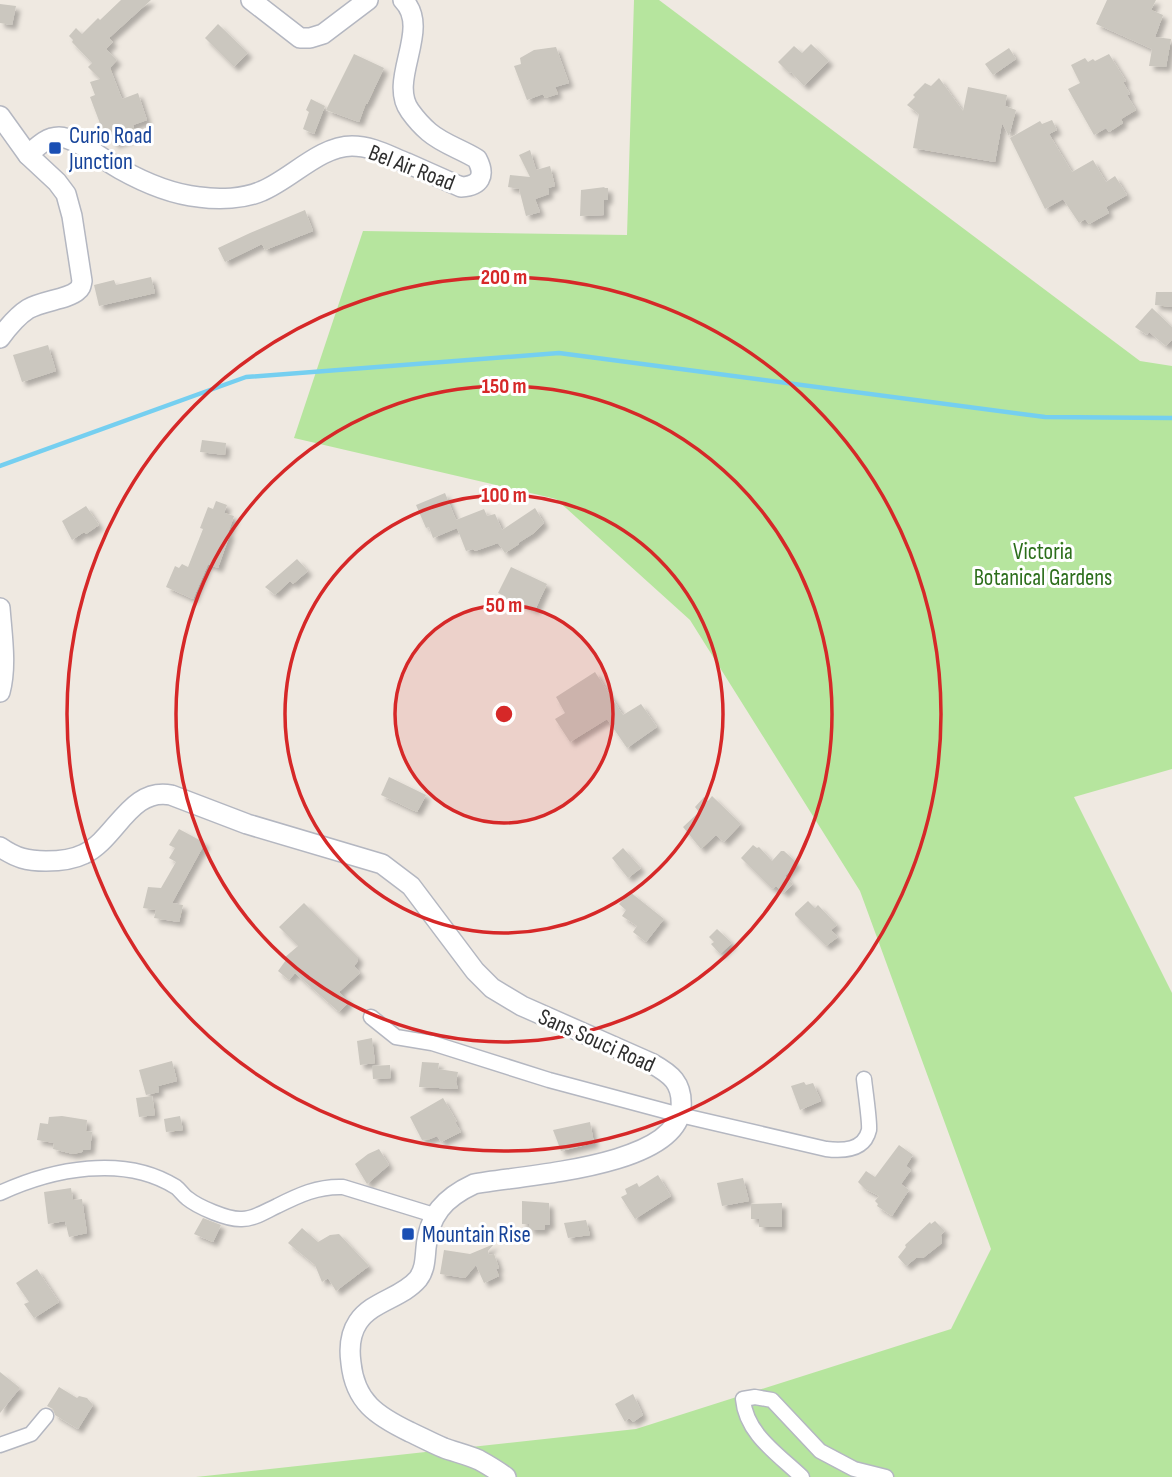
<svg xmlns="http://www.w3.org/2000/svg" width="1172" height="1477" font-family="'Sofia Sans Condensed',sans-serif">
<defs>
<filter id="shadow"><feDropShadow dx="4.5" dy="4.5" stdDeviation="2" flood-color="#0004"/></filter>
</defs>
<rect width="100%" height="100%" fill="#efe9e1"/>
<polygon fill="#b6e59e" points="634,0 659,0 1140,361 1172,366 1172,769 1074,797 1172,993 1172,1477 196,1477 636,1429 951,1329 991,1249 860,891 690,620 556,499 294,438 363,231 627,235"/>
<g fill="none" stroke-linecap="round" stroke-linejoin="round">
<polyline stroke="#75cff0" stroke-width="4.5" points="0,466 246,377 559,353 1045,417 1172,418"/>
</g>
<g fill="#cbc7bf" filter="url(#shadow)">
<polygon points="121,0 151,0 109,38 113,42 106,49 117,60 110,68 122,99 138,93 147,120 133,125 137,136 114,144 109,132 104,134 90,97 95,95 90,82 100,79 88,67 92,63 72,42 73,40 69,36 76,28 82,34 98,18 100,20"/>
<polygon points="1107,0 1156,0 1151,10 1163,15 1155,37 1171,39 1166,67 1149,66 1152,49 1096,24"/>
<polygon points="0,4 16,6 12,25 0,23"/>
<polygon points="218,24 248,53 234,67 205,38"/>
<polygon points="811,44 829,61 804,86 791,72 789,73 778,62 794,46 802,53"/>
<polygon points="556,47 569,83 555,87 558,94 545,98 543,94 527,100 514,66 521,64 520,58 534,50"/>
<polygon points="1009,48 1016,59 993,75 985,64"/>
<polygon points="354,54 384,68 367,104 366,103 359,122 326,110"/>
<polygon points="1109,54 1126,81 1123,82 1130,94 1127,95 1136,110 1121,119 1123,123 1109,132 1106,128 1094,135 1068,89 1080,83 1071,65 1085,58 1088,62 1093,59 1095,61"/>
<polygon points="939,78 963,111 968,87 1007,95 1005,106 1016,110 1009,136 1002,123 995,162 913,148 919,114 907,105 915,97 913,95 925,83 931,86"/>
<polygon points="311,99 325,106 314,134 303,129 309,112 306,110"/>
<polygon points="1052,120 1057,130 1049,134 1072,172 1093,160 1106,182 1115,176 1127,195 1106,207 1109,213 1089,224 1085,219 1079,223 1063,199 1045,209 1010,138 1040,121 1042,124"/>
<polygon points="530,150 536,170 550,166 555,186 548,188 549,194 535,199 540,212 526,216 519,189 508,187 510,175 530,177 519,155"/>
<polygon points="605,187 604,188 608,188 608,200 604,200 604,215 580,216 581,190"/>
<polygon points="305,210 313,231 265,250 262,244 225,262 218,248 250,233"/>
<polygon points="151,277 155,293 99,306 94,285 114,280 116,285"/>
<polygon points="1156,292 1172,292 1172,307 1155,305"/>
<polygon points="1152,308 1172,327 1172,340 1166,346 1149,332 1147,335 1135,327"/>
<polygon points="48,345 56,371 22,382 13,355"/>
<polygon points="202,440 226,443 225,455 200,452"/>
<polygon points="445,493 456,520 484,509 487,516 495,514 502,530 535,508 544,523 534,533 518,543 519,544 505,553 498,543 475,551 473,549 466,551 457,528 433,538 429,527 426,528 416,505"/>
<polygon points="216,501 227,505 224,513 234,516 228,533 230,534 218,568 208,564 193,599 166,587 175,566 179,568 182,564 188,567 203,529 200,528 208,507 213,509"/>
<polygon points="86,506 99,525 86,534 84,532 72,540 62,521"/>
<polygon points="297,559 308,571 293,584 290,581 275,595 265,587"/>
<polygon points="511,567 547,584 535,610 498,593"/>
<polygon points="595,672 623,715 641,704 657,727 627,748 607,719 570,742 555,719 565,713 556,697"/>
<polygon points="389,777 426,795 417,812 381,795"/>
<polygon points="712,796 741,824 724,842 716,835 701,849 683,827 699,812 695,807 704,797 708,801"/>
<polygon points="179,829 205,843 172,903 183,905 179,922 154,918 156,910 143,908 148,887 161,888 176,862 169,858 175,848 169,845"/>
<polygon points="753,845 757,848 759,847 772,861 781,851 784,851 797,863 785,876 793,884 784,893 776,886 772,889 741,858"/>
<polygon points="623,848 641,868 628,878 612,858"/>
<polygon points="630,892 664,919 646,942 633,932 637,926 622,916 626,910 619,904"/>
<polygon points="808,901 815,908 818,905 837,925 831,930 838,937 826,946 795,915 795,913"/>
<polygon points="304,903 358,957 358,961 354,966 360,973 339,992 349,1002 339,1012 295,973 289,980 278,971 286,960 284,958 298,946 279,927"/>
<polygon points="717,929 732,943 720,954 711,944 714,942 709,937"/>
<polygon points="372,1038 375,1063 360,1065 357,1041"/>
<polygon points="172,1061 177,1081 158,1086 159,1092 146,1095 139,1070"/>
<polygon points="422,1062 439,1063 438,1069 458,1072 456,1082 458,1089 419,1087"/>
<polygon points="390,1065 391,1078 373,1079 372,1066"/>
<polygon points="804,1082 806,1085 813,1083 821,1101 800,1110 791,1086"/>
<polygon points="152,1096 155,1115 139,1117 136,1098"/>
<polygon points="443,1098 457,1122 455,1122 461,1132 441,1142 437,1136 430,1139 422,1140 410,1117"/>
<polygon points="62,1116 87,1120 86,1131 92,1132 90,1150 83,1150 82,1152 73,1154 53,1149 54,1143 37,1140 40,1123 48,1124 49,1117"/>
<polygon points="180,1116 183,1130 166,1132 164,1119"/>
<polygon points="590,1122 594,1143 561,1151 553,1130"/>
<polygon points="899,1145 913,1155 906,1166 911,1170 901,1184 909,1190 892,1216 877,1206 878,1204 875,1201 879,1196 865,1189 858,1182 866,1171 875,1177"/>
<polygon points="379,1149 389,1165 367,1184 355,1164 368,1154"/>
<polygon points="658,1175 671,1196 635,1219 621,1197 627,1194 625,1189 637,1183 639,1187"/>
<polygon points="743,1178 749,1201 722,1206 717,1183"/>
<polygon points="71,1188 73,1200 82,1199 87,1233 69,1237 65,1221 48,1224 44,1192"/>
<polygon points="522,1201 549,1203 550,1225 545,1225 544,1230 529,1230 529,1224 522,1224"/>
<polygon points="782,1203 782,1227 759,1227 759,1219 751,1219 751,1204"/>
<polygon points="203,1218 221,1225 213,1242 194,1234"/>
<polygon points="586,1220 590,1235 568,1238 564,1223"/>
<polygon points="935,1221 945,1231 941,1235 942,1243 923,1258 916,1258 906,1266 898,1257 906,1247 905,1245 930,1222 931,1224"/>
<polygon points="302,1228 318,1242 330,1235 339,1234 369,1266 336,1291 328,1278 322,1282 315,1265 288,1243"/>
<polygon points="494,1244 488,1251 489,1255 494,1254 499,1268 496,1269 499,1276 484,1283 476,1265 465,1278 440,1274 444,1250 470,1254"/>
<polygon points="37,1269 59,1302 34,1318 24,1304 29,1302 16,1283"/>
<polygon points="0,1372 20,1388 0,1413"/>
<polygon points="59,1387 77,1398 79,1396 87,1398 93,1405 78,1429 55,1415 53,1409 47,1406"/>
<polygon points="633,1394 643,1415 633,1422 629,1418 625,1422 615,1404"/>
</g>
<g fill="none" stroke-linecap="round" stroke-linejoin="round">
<defs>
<g id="minor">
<path d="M 371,1017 L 396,1037 L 432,1043 L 549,1080 L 680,1115 L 826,1149 C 842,1151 864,1151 869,1130 C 870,1122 865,1089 864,1079"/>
<path d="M 0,1193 C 52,1169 124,1154 176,1187 C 180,1190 183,1195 187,1198 C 198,1207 228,1220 242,1219 C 254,1219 266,1211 277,1206 C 299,1195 318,1186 343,1187 L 434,1215"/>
<polyline points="0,1445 31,1434 46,1416"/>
<path d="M 802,1477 C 778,1454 746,1434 743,1399 L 755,1397 L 772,1400 L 820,1451 L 854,1469 L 886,1477"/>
</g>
<g id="secondary">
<polyline points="251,0 300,38 310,38 323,34 368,0"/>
<path d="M 0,116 L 28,155 L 57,182 L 66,194 L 72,216 L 82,281 C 81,286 81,288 77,291 C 68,299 42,301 28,309 C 17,316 8,327 0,338"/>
<path d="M 28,155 C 37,147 46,137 59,137 C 75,137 105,161 120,169 C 145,183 170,194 199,197 C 219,200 244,199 262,191 C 291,179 320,146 352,146 C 372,146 389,156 407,163 C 425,171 443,179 461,187 C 480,186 486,176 477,159 C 461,149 443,144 429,132 C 422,126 415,118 410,111 C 387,80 432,29 403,0"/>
<path d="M 0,608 C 2,635 7,666 0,692"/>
<path d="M 0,847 C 16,858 27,861 46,861 C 59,861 72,860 84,854 C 116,839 130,787 171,795 L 247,824 L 382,864 L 411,886 L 475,971 L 492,988 L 522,1006 L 651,1063 C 671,1074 683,1083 681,1108 C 676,1168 520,1175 474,1184 C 444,1198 429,1215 426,1248 C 425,1259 425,1270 418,1279 C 402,1298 372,1301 358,1322 C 350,1334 349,1349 351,1363 C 355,1402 377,1416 410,1432 C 421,1437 432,1443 444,1448 C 455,1452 468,1455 479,1460 C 488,1465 498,1471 506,1477"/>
</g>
</defs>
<use href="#minor" stroke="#b4b7c1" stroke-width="17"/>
<use href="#secondary" stroke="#b4b7c1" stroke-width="22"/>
<use href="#minor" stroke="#fff" stroke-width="14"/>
<use href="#secondary" stroke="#fff" stroke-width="19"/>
</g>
<circle cx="504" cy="714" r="109" fill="#d62828" fill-opacity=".12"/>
<g fill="none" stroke="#d62828" stroke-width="3.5">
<circle cx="504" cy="714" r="109"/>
<circle cx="504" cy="714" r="219"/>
<circle cx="504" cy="714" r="328"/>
<circle cx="504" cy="714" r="437"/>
</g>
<g fill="#1a4fb4" stroke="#fff" stroke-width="2.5">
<rect x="48" y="141" width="14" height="14" rx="3.5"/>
<rect x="401" y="1227" width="14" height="14" rx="3.5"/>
</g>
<g text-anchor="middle" stroke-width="6" stroke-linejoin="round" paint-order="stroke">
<g font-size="23" fill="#164399" stroke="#fff" text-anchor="start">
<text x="69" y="143">Curio Road<tspan x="69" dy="26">Junction</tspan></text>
<text x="422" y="1242">Mountain Rise</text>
</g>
<g font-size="23" fill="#2e2e2e" stroke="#fff">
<text transform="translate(412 167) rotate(21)" y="8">Bel Air Road</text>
<text transform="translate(597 1040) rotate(24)" y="8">Sans Souci Road</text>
</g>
<g font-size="23" fill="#2c6e1b" stroke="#fff">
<text x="1043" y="559">Victoria<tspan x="1043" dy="26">Botanical Gardens</tspan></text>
</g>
</g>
<circle cx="504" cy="714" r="10" fill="#d62828" stroke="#fff" stroke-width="3.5"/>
<g font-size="21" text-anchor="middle" font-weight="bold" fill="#d62828" stroke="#fff" stroke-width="6" stroke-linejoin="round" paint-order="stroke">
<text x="504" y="284">200 m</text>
<text x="504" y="393">150 m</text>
<text x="504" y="502">100 m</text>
<text x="504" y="612">50 m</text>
</g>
</svg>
